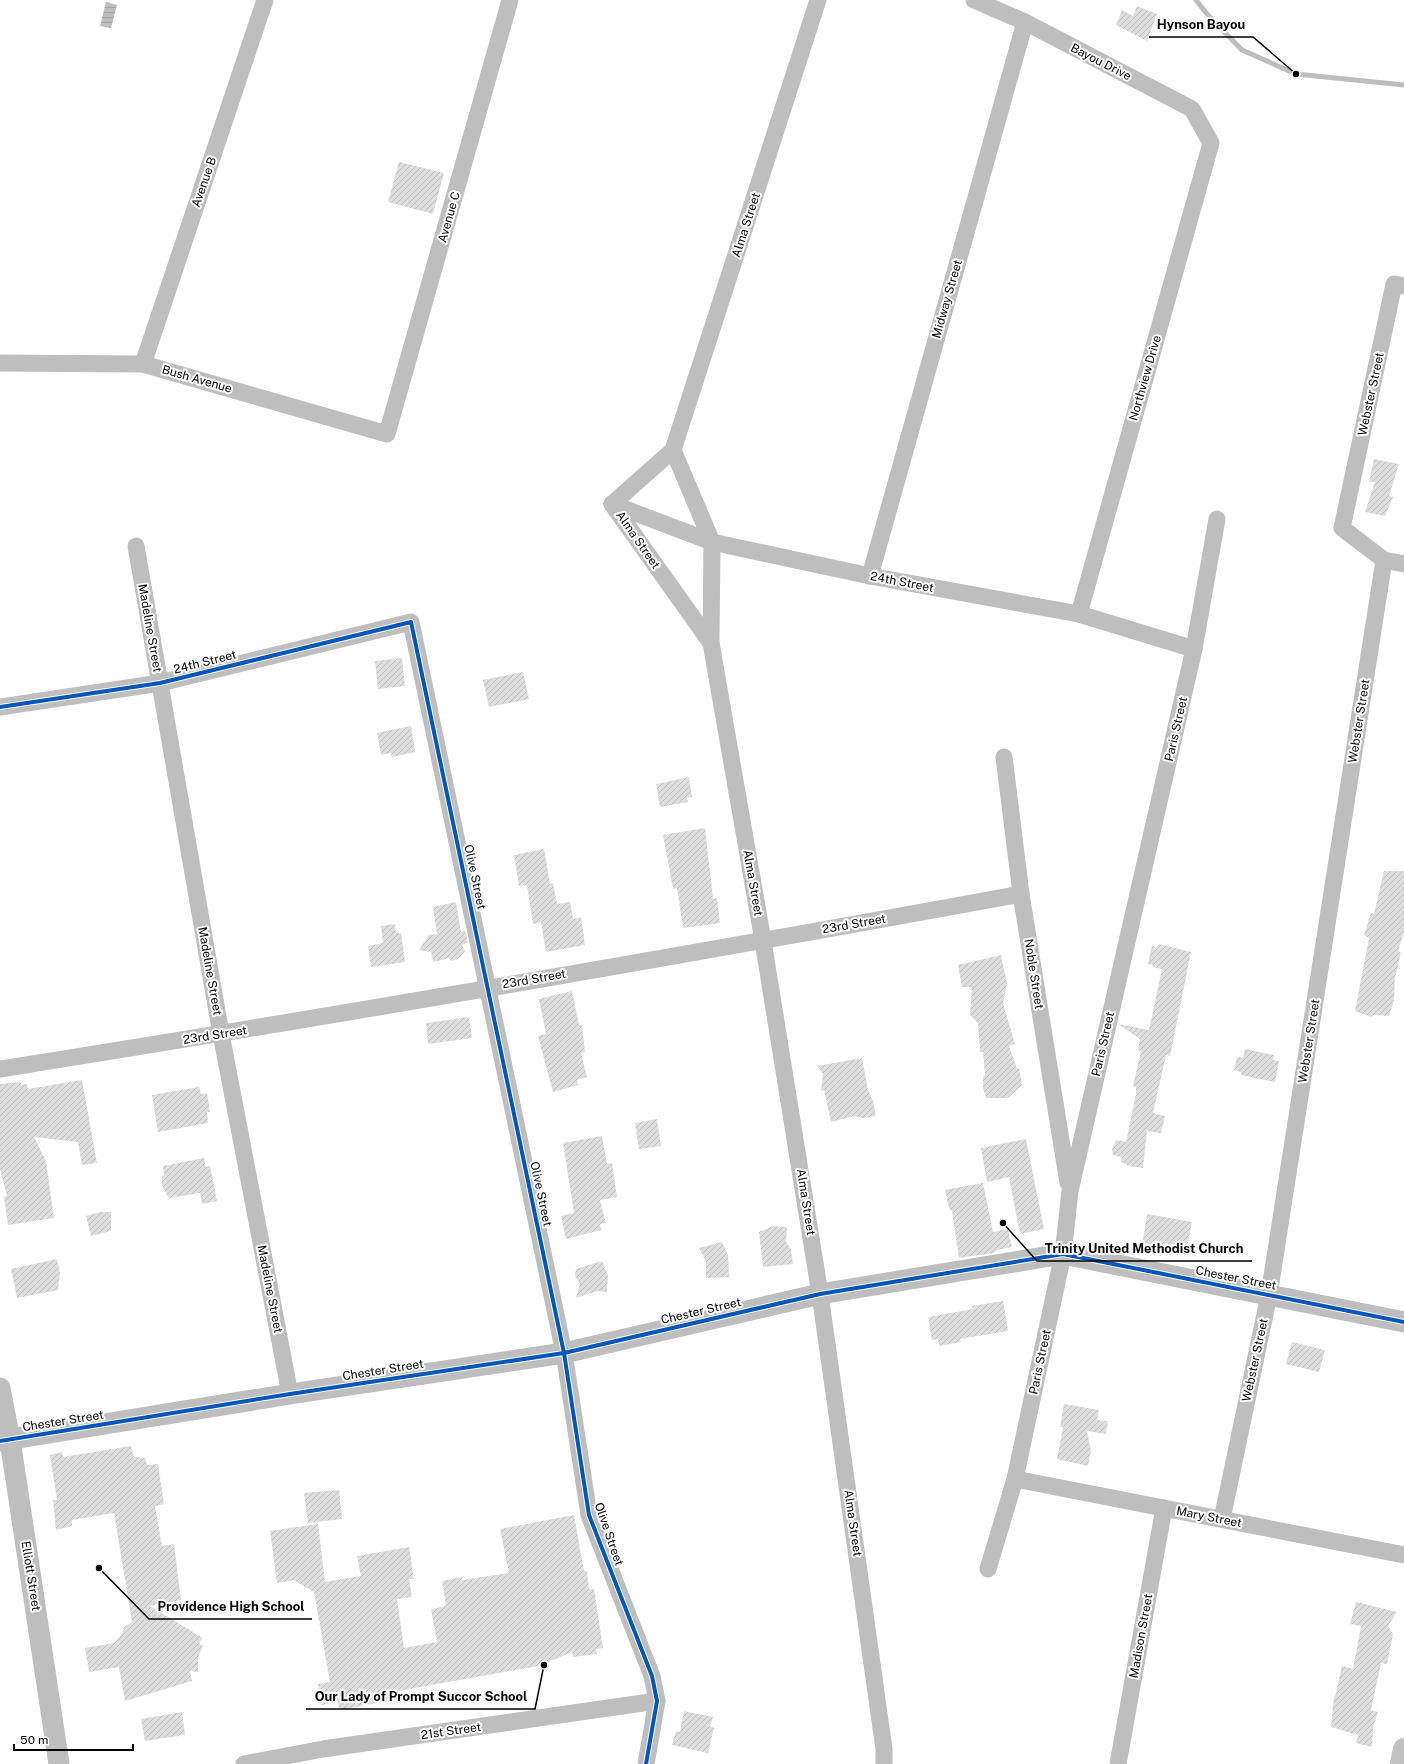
<svg xmlns="http://www.w3.org/2000/svg" width="1404" height="1764" font-family="'Public Sans',sans-serif">
<defs>
<pattern id="water-rules" width="6" height="5" patternUnits="userSpaceOnUse"><rect width="6" height="5" fill="#bdbdbd"/><path d="M0 2.5h6" fill="none" stroke="#a1a1a1"/></pattern>
<pattern id="building-hatch" width="6" height="6" patternUnits="userSpaceOnUse"><rect width="6" height="6" fill="#dedede"/><path d="M-1 1l2-2M0 6l6-6M5 7l2-2" fill="none" stroke="#bdbdbd"/></pattern>
</defs>
<rect width="100%" height="100%" fill="#fff"/>
<polygon fill="url(#water-rules)" points="106,2 117,5 111,28 100,26"/>
<g fill="none" stroke-linecap="round" stroke-linejoin="round">
<polyline stroke="#bdbdbd" stroke-width="5" points="1196,0 1207,14 1242,50 1296,74 1404,85"/>
</g>
<g fill="url(#building-hatch)">
<polygon points="1137,6 1157,14 1147,41 1116,25 1122,10 1133,16"/>
<polygon points="399,162 444,173 433,214 388,202"/>
<polygon points="1374,459 1399,464 1389,496 1393,497 1385,516 1365,512 1375,482 1369,482"/>
<polygon points="402,658 405,686 378,689 375,661"/>
<polygon points="523,672 529,699 489,707 483,680"/>
<polygon points="411,726 415,752 392,757 391,753 381,755 377,733"/>
<polygon points="689,777 692,797 687,798 688,802 660,807 656,784"/>
<polygon points="705,828 713,899 717,898 720,923 683,928 677,888 673,889 663,835"/>
<polygon points="544,849 550,884 553,883 557,904 570,902 573,919 581,917 585,945 546,952 541,922 533,924 527,885 519,886 514,855"/>
<polygon points="1384,871 1404,871 1404,932 1398,951 1401,952 1395,979 1394,1000 1389,1016 1373,1015 1371,1017 1355,1011 1369,938 1364,935 1371,913 1374,914"/>
<polygon points="456,902 461,932 465,931 468,942 462,945 465,952 458,959 451,961 449,958 433,962 431,952 419,950 429,935 437,934 433,907"/>
<polygon points="395,924 396,933 401,933 405,962 371,967 368,946 383,943 381,926"/>
<polygon points="1159,944 1191,952 1170,1056 1166,1055 1153,1113 1165,1116 1161,1133 1147,1131 1143,1168 1129,1166 1121,1162 1122,1157 1113,1155 1112,1149 1116,1140 1126,1142 1136,1094 1136,1087 1133,1086 1141,1051 1138,1050 1140,1039 1118,1024 1149,1030 1162,969 1152,967 1153,965 1148,964 1152,946 1156,947"/>
<polygon points="1001,955 1007,983 1003,1003 1015,1044 1009,1046 1017,1069 1019,1068 1022,1085 1008,1098 986,1098 983,1088 983,1077 985,1075 983,1052 980,1052 978,1023 970,1015 972,987 962,987 958,965"/>
<polygon points="572,991 579,1025 582,1025 585,1052 581,1053 587,1077 577,1080 578,1085 553,1092 538,1036 546,1034 539,999"/>
<polygon points="469,1017 472,1038 428,1044 426,1023"/>
<polygon points="1245,1049 1274,1055 1273,1060 1279,1061 1275,1082 1241,1075 1241,1072 1234,1070 1237,1057 1243,1058"/>
<polygon points="862,1058 868,1090 873,1101 876,1116 863,1118 854,1116 831,1122 824,1090 821,1091 823,1074 817,1066"/>
<polygon points="82,1080 97,1163 82,1165 78,1142 34,1137 46,1161 54,1218 8,1225 4,1197 7,1196 0,1169 0,1084 21,1082 21,1085 27,1084 28,1089"/>
<polygon points="199,1087 201,1094 207,1093 210,1112 207,1112 208,1123 158,1132 152,1095"/>
<polygon points="657,1119 661,1146 639,1149 635,1123"/>
<polygon points="602,1136 607,1164 612,1163 617,1197 600,1200 606,1223 600,1224 601,1230 566,1239 561,1216 574,1213 563,1143"/>
<polygon points="1026,1139 1044,1229 1020,1234 1009,1177 987,1182 981,1148"/>
<polygon points="204,1158 206,1167 210,1166 217,1201 202,1204 200,1193 169,1198 162,1186 162,1176 164,1175 163,1166"/>
<polygon points="983,1183 993,1232 1008,1229 1012,1247 997,1250 994,1253 959,1258 952,1211 949,1208 945,1190"/>
<polygon points="100,1212 111,1212 111,1231 91,1236 86,1216"/>
<polygon points="1147,1214 1192,1222 1186,1253 1177,1252 1177,1255 1164,1253 1165,1248 1141,1251 1144,1242 1143,1240"/>
<polygon points="773,1226 787,1227 786,1241 791,1250 793,1264 763,1267 759,1232"/>
<polygon points="722,1242 728,1255 729,1277 706,1278 706,1261 699,1248"/>
<polygon points="57,1259 60,1273 58,1290 17,1298 11,1269"/>
<polygon points="602,1261 608,1275 607,1292 598,1291 576,1298 580,1284 575,1276 576,1269"/>
<polygon points="1003,1301 1008,1331 960,1339 961,1342 939,1346 938,1339 932,1340 928,1317 973,1309 972,1306"/>
<polygon points="1292,1342 1325,1350 1319,1372 1286,1364"/>
<polygon points="1064,1404 1099,1410 1097,1420 1108,1421 1106,1434 1087,1431 1091,1451 1088,1466 1057,1459 1063,1427 1060,1427"/>
<polygon points="131,1446 134,1457 145,1458 147,1465 158,1464 164,1504 155,1506 162,1546 174,1544 181,1600 150,1606 203,1638 199,1643 203,1646 198,1658 198,1672 190,1671 192,1681 125,1701 119,1667 89,1672 85,1648 114,1643 122,1634 124,1627 132,1622 114,1513 72,1520 72,1526 56,1530 53,1500 57,1500 50,1455 62,1452 63,1457"/>
<polygon points="339,1490 342,1519 308,1523 304,1493"/>
<polygon points="574,1515 584,1571 587,1571 589,1589 594,1589 603,1648 596,1649 597,1654 573,1657 572,1652 544,1664 544,1665 398,1691 399,1699 339,1710 338,1702 321,1705 318,1684 330,1682 314,1592 294,1580 277,1583 270,1531 318,1524 325,1582 361,1576 357,1556 409,1547 414,1579 409,1579 412,1597 397,1599 404,1648 437,1642 431,1609 446,1606 442,1581 462,1577 462,1580 509,1573 500,1529"/>
<polygon points="1356,1602 1397,1612 1388,1626 1393,1634 1387,1664 1381,1663 1371,1710 1378,1712 1373,1727 1372,1747 1356,1743 1358,1735 1331,1727 1334,1696 1335,1697 1342,1666 1353,1669 1361,1626 1350,1624"/>
<polygon points="684,1711 713,1717 710,1726 714,1728 708,1753 672,1745 676,1731 680,1732"/>
<polygon points="182,1712 185,1735 145,1741 141,1719"/>
</g>
<g fill="none" stroke-linecap="round" stroke-linejoin="round">
<g stroke="#bebebe" stroke-width="17">
<polyline points="974,0 1025,22 1192,109 1211,143 1079,614"/>
<polyline points="1404,286 1394,284 1342,528 1384,560 1404,564"/>
<polyline points="0,363 143,364 387,434 510,0"/>
<polyline points="143,364 265,0"/>
<polyline points="673,450 712,542 711,643 763,941 820,1294 884,1749 884,1764"/>
<polyline points="612,504 712,542 870,576 1079,614 1194,649"/>
<polyline points="612,504 673,450 818,0"/>
<polyline points="612,504 711,643"/>
<polyline points="136,546 221,1034 290,1394"/>
<polyline points="870,576 1025,22"/>
<polyline points="0,707 160,683 411,622 564,1353 589,1515 652,1676 657,1701 646,1764"/>
<polyline points="1004,757 1021,894 1068,1183"/>
<path d="M 0,1069 C 341,1015 681,956 1021,894"/>
<polyline points="1015,1479 1404,1555"/>
<polyline points="1222,1519 1269,1295 1384,560"/>
<polyline points="988,1569 1015,1479 1063,1254 1070,1191 1194,649 1217,519"/>
<polyline points="244,1764 323,1749 657,1701"/>
<polyline points="1118,1764 1164,1508"/>
</g>
<g stroke="#bebebe" stroke-width="21">
<polyline points="0,1388 10,1440 59,1764"/>
<polyline points="0,1441 290,1394 564,1353 820,1294 1063,1254 1404,1322"/>
</g>
<polyline stroke="#c2c2c2" stroke-width="22" points="1401,1764 1404,1749"/>
<defs>
<g id="cycleway">
<polyline points="0,707 160,683 411,622 564,1353 589,1515 652,1676 657,1701 646,1764"/>
<polyline points="0,1441 290,1394 564,1353 820,1294 1063,1254 1404,1322"/>
</g>
</defs>
<use href="#cycleway" stroke="#fff" stroke-width="6"/>
<use href="#cycleway" stroke="#0057b8" stroke-width="4"/>
</g>
<g text-anchor="middle" stroke-width="4" stroke-linejoin="round" paint-order="stroke">
<g font-size="12" fill="#000" stroke="#fff">
<text transform="translate(1101 62) rotate(27)" y="4">Bayou Drive</text>
<text transform="translate(204 182) rotate(-71)" y="4">Avenue B</text>
<text transform="translate(449 217) rotate(-74)" y="4">Avenue C</text>
<text transform="translate(746 225) rotate(-72)" y="4">Alma Street</text>
<text transform="translate(947 299) rotate(-74)" y="4">Midway Street</text>
<text transform="translate(1145 378) rotate(-74)" y="4">Northview Drive</text>
<text transform="translate(197 379) rotate(16)" y="4">Bush Avenue</text>
<text transform="translate(1371 394) rotate(-78)" y="4">Webster Street</text>
<text transform="translate(638 540) rotate(55)" y="4">Alma Street</text>
<text transform="translate(902 582) rotate(11)" y="4">24th Street</text>
<text transform="translate(150 628) rotate(80)" y="4">Madeline Street</text>
<text transform="translate(205 662) rotate(-14)" y="4">24th Street</text>
<text transform="translate(1359 721) rotate(-81)" y="4">Webster Street</text>
<text transform="translate(1176 729) rotate(-77)" y="4">Paris Street</text>
<text transform="translate(475 877) rotate(78)" y="4">Olive Street</text>
<text transform="translate(753 883) rotate(80)" y="4">Alma Street</text>
<text transform="translate(854 924) rotate(-10)" y="4">23rd Street</text>
<text transform="translate(210 971) rotate(80)" y="4">Madeline Street</text>
<text transform="translate(1034 974) rotate(81)" y="4">Noble Street</text>
<text transform="translate(534 979) rotate(-10)" y="4">23rd Street</text>
<text transform="translate(215 1035) rotate(-9)" y="4">23rd Street</text>
<text transform="translate(1309 1041) rotate(-81)" y="4">Webster Street</text>
<text transform="translate(1103 1044) rotate(-77)" y="4">Paris Street</text>
<text transform="translate(541 1194) rotate(78)" y="4">Olive Street</text>
<text transform="translate(806 1202) rotate(81)" y="4">Alma Street</text>
<text transform="translate(1236 1278) rotate(11)" y="4">Chester Street</text>
<text transform="translate(270 1289) rotate(79)" y="4">Madeline Street</text>
<text transform="translate(701 1311) rotate(-13)" y="4">Chester Street</text>
<text transform="translate(1255 1360) rotate(-78)" y="4">Webster Street</text>
<text transform="translate(1040 1362) rotate(-78)" y="4">Paris Street</text>
<text transform="translate(383 1370) rotate(-9)" y="4">Chester Street</text>
<text transform="translate(63 1421) rotate(-9)" y="4">Chester Street</text>
<text transform="translate(1209 1517) rotate(11)" y="4">Mary Street</text>
<text transform="translate(853 1523) rotate(82)" y="4">Alma Street</text>
<text transform="translate(609 1534) rotate(71)" y="4">Olive Street</text>
<text transform="translate(31 1576) rotate(81)" y="4">Elliott Street</text>
<text transform="translate(1141 1636) rotate(-80)" y="4">Madison Street</text>
<text transform="translate(451 1731) rotate(-8)" y="4">21st Street</text>
</g>
</g>
<path fill="none" stroke="#000" stroke-width="1.5" d="M1296 74L1253 37H1149M1003 1223L1037 1261H1252M99 1568L149 1619H312M544 1665L535 1709H306"/>
<g fill="#000" stroke="#fff" stroke-width="1.5">
<circle cx="1296" cy="74" r="4"/>
<circle cx="1003" cy="1223" r="4"/>
<circle cx="99" cy="1568" r="4"/>
<circle cx="544" cy="1665" r="4"/>
</g>
<g font-size="13" text-anchor="middle" font-weight="bold" fill="#000" stroke="#fff" stroke-width="4" stroke-linejoin="round" paint-order="stroke">
<text x="1201" y="29">Hynson Bayou</text>
<text x="1144" y="1253">Trinity United Methodist Church</text>
<text x="231" y="1611">Providence High School</text>
<text x="421" y="1701">Our Lady of Prompt Succor School</text>
</g>
<path d="M14 1744v6h119v-6" fill="none" stroke="#000000" stroke-width="2"/>
<text x="20" y="1744" font-size="12" fill="#000000" stroke="#ffffff" stroke-width="3" paint-order="stroke">50 m</text>
</svg>
